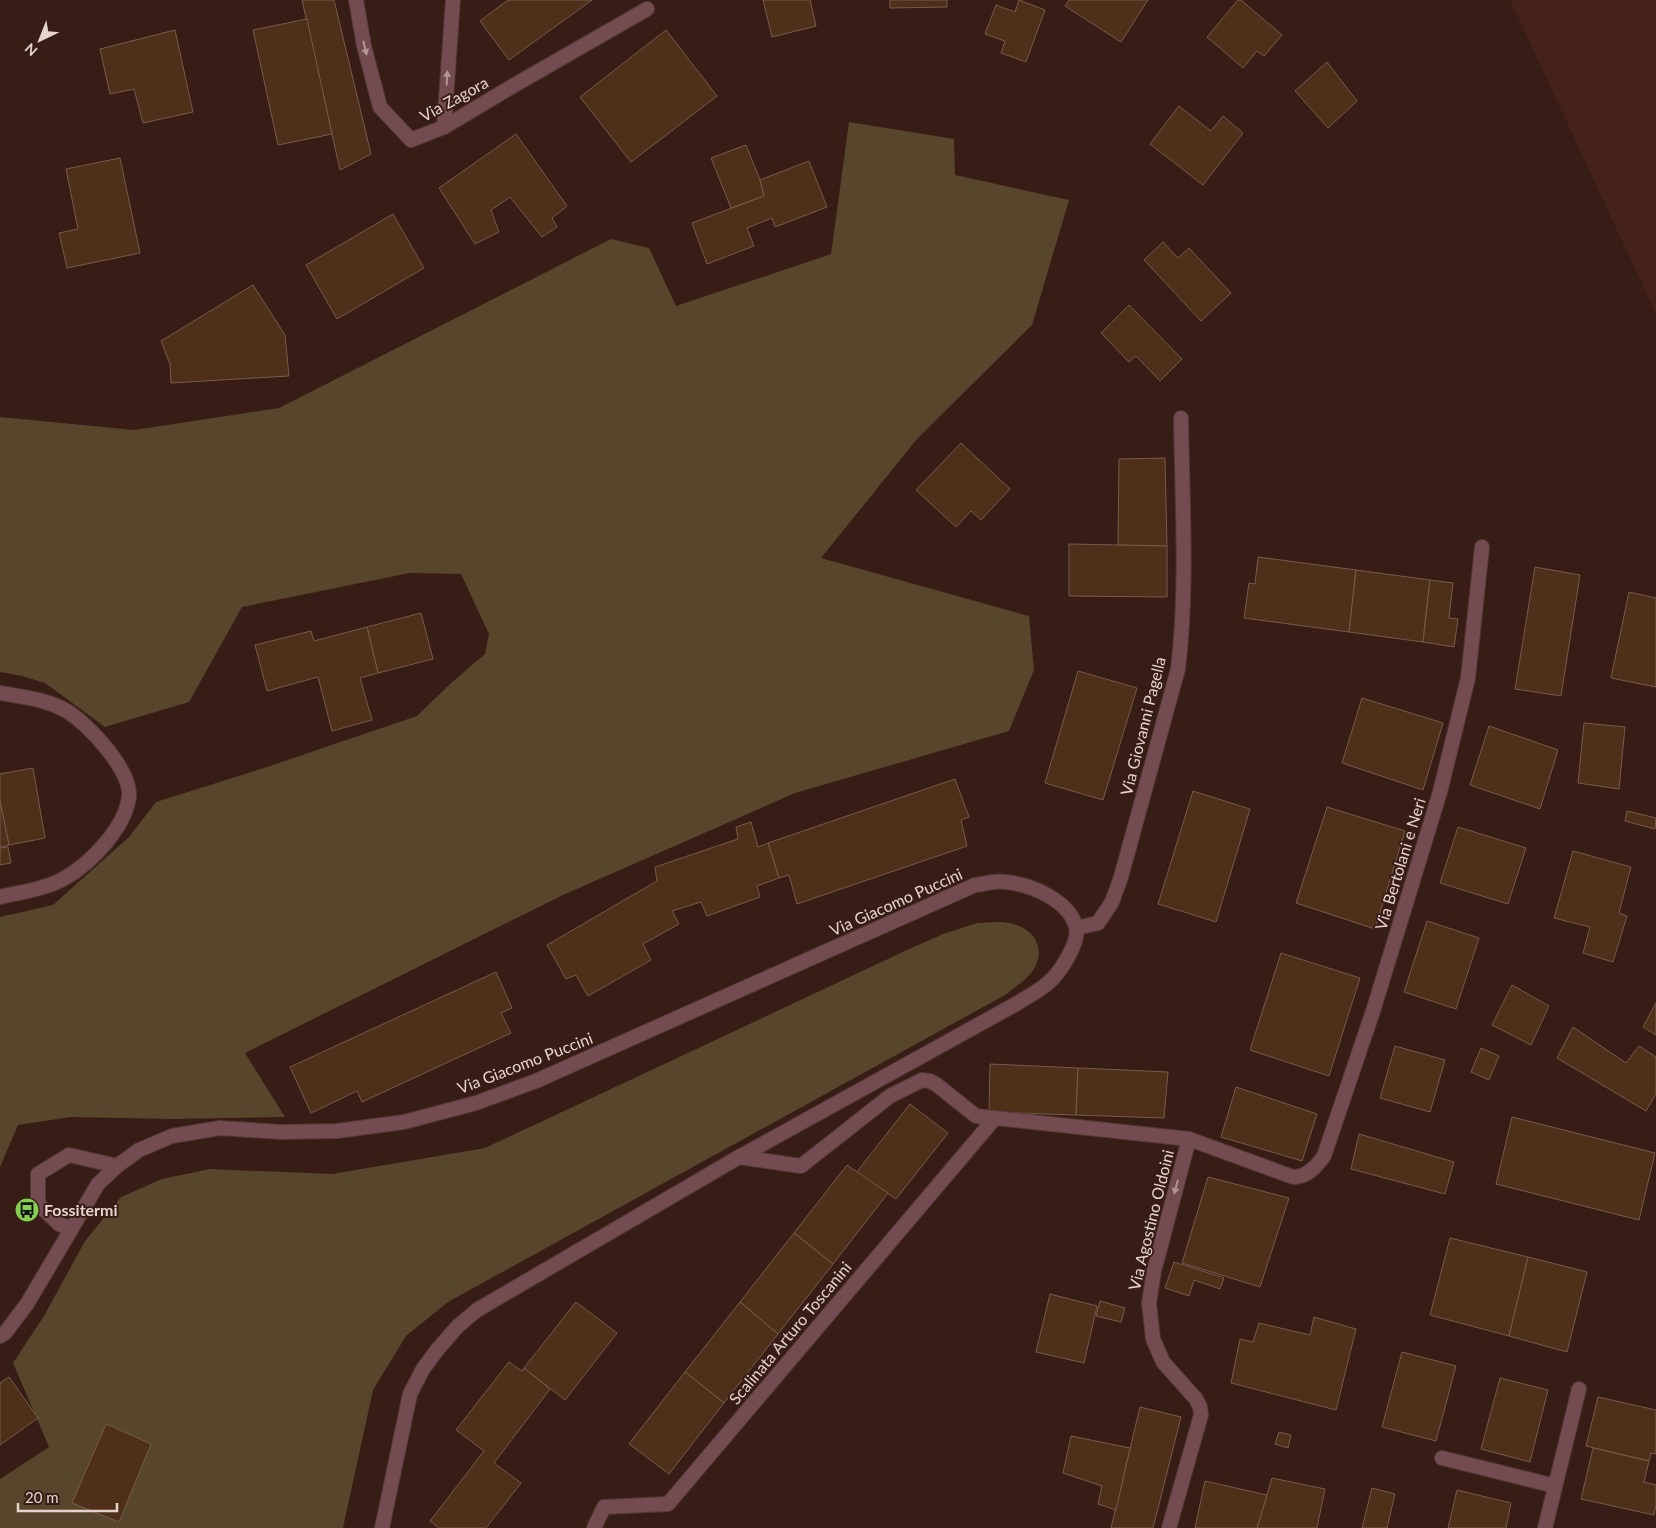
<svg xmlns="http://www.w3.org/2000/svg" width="1656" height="1528" font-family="Lato,sans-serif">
<rect width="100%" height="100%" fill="#381c16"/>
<polygon fill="#442119" points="1510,0 1656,0 1656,314"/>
<g fill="#57452c">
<polygon points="849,122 954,139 955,175 1069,200 1032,325 917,439 821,558 1029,616 1034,670 1009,731 795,793 563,895 245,1053 285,1117 171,1119 71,1117 18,1125 0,1167 0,917 53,905 129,837 156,802 267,767 417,716 451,683 485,654 489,634 461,574 410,573 242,607 189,702 105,727 45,683 22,676 0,672 0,417 134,430 279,408 611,239 649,248 676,306 831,254"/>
<path d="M 977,923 C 987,923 999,921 1009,923 C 1034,927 1048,949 1032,972 C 1025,981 1014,988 1005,995 L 448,1302 L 406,1336 L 373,1390 L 343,1528 L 0,1528 L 0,1479 L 49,1447 L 13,1363 L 44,1316 L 85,1241 L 121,1197 L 162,1179 L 210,1169 L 332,1174 L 485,1148 L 905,951 L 943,934 Z"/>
</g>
<g fill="#4d2f1a" stroke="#775b4a">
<polygon points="302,0 334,0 371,154 340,170"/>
<polygon points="508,0 592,0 509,60 480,21"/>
<polygon points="763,0 810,0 816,26 772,37"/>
<polygon points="890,0 947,0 947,7 890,8"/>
<polygon points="1019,0 1045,10 1026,62 1001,53 1005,41 985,34 996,5 1015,12"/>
<polygon points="1069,0 1148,0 1121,42 1065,6"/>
<polygon points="1238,0 1241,0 1282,35 1264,56 1257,51 1243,68 1207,37"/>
<polygon points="307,19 332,134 278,145 253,30"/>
<polygon points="175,30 193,112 143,123 134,89 110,94 100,49"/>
<polygon points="666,30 717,96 631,162 580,97"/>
<polygon points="1327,62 1357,101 1328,128 1295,91"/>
<polygon points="1179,106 1211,131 1223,116 1243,133 1203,185 1150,144"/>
<polygon points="516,134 567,206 552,218 557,227 542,237 510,197 491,210 499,232 475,244 439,188"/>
<polygon points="746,145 760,180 764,196 731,208 711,158"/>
<polygon points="120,158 140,253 67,268 59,233 78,229 66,169"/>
<polygon points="809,161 827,207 775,227 772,218 747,228 754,246 707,264 692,223 764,196 760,180"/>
<polygon points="393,214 424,268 337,319 306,265"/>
<polygon points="1163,242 1178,258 1189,248 1231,293 1201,321 1144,260"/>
<polygon points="253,285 285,335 289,376 171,383 170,364 161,341"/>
<polygon points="1129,305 1182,359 1160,381 1136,356 1129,362 1101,333"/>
<polygon points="961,443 1010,489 981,520 971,511 956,527 916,490"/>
<polygon points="1165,458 1167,546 1118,545 1119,459"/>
<polygon points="1069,544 1167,546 1167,597 1069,596"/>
<polygon points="1258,557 1356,570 1349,632 1244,618 1249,583 1255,584"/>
<polygon points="1535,567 1580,575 1561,696 1515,689"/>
<polygon points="1356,570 1430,580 1423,642 1349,632"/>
<polygon points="1430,580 1453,583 1449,618 1458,619 1454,647 1423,642"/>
<polygon points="1629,592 1656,598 1656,687 1611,678"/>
<polygon points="421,613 433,659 378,673 367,627"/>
<polygon points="367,627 378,673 360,678 372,720 332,731 318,677 267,691 255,645 311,631 314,641"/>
<polygon points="1078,671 1137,688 1103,800 1045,783"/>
<polygon points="1362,698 1443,723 1423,790 1342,763"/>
<polygon points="1584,723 1625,727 1619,789 1578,783"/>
<polygon points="1489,726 1558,750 1540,809 1470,785"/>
<polygon points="33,768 45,838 9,845 0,801 0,774"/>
<polygon points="955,779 969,817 961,820 967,846 797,904 789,875 779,878 768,843"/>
<polygon points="1193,791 1250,809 1216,922 1158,904"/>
<polygon points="0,801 9,845 0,847"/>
<polygon points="1327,807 1405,831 1375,929 1296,903"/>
<polygon points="1627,811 1656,818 1655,829 1625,821"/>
<polygon points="751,822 758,847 768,843 779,878 757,886 760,897 707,916 701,902 672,911 679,924 643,944 651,960 588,996 576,975 566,979 547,945 657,881 655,867 738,839 736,827"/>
<polygon points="1458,827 1526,848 1508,904 1440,883"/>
<polygon points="8,847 11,863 0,865 0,848"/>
<polygon points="1573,851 1631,867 1619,913 1627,916 1613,962 1583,953 1590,927 1554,918"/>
<polygon points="1427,921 1479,938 1456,1009 1404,992"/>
<polygon points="1281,953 1360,978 1329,1076 1250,1050"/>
<polygon points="496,972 512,1008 501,1013 511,1033 362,1102 357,1091 311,1113 290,1067"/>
<polygon points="1512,985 1549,1006 1531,1045 1492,1025"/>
<polygon points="1656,1003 1656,1035 1643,1027"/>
<polygon points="1573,1027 1626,1063 1639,1046 1656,1057 1656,1094 1646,1111 1557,1058"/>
<polygon points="1395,1046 1445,1060 1430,1112 1380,1098"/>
<polygon points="1481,1048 1499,1056 1489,1080 1471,1072"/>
<polygon points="990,1064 1078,1068 1076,1115 989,1112"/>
<polygon points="1078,1068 1168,1072 1164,1118 1076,1115"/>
<polygon points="1236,1087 1317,1114 1302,1161 1221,1137"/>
<polygon points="910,1104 948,1133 896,1199 856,1173"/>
<polygon points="1512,1117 1655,1153 1639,1220 1496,1184"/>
<polygon points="1359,1134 1454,1162 1445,1194 1351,1169"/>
<polygon points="847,1165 888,1193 833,1264 794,1233"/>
<polygon points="1208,1177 1289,1198 1260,1287 1182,1263"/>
<polygon points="794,1233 833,1264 778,1334 740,1302"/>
<polygon points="1450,1238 1528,1257 1509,1336 1430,1315"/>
<polygon points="1528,1257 1587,1272 1567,1352 1509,1336"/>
<polygon points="1174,1262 1224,1278 1220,1289 1194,1280 1189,1296 1165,1288"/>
<polygon points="1050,1294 1097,1306 1084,1363 1036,1352"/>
<polygon points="1100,1301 1125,1308 1121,1322 1096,1316"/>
<polygon points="576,1302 617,1333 565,1400 524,1368"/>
<polygon points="740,1302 778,1334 724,1403 685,1372"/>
<polygon points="1314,1317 1356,1329 1336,1410 1231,1383 1240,1339 1253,1342 1259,1323 1310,1335"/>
<polygon points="1402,1352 1456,1366 1436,1441 1382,1427"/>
<polygon points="509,1362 522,1371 524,1368 550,1389 494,1463 521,1483 486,1528 439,1528 430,1521 484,1451 456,1430"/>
<polygon points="685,1372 724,1403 669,1474 629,1444"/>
<polygon points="9,1377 38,1418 0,1445 0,1383"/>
<polygon points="1500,1378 1548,1390 1530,1462 1481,1449"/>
<polygon points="1598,1397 1656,1410 1656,1454 1651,1453 1649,1461 1586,1446"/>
<polygon points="1140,1407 1181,1417 1153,1528 1111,1528"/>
<polygon points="106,1424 151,1444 119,1522 72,1503"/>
<polygon points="1279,1432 1291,1435 1288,1448 1275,1444"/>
<polygon points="1071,1436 1130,1448 1116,1510 1098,1504 1102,1486 1063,1473"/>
<polygon points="1593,1448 1649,1461 1644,1482 1656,1485 1656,1505 1654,1515 1581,1499"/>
<polygon points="1272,1478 1325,1489 1317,1528 1257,1528"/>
<polygon points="1205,1481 1267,1495 1257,1528 1195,1528"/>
<polygon points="1372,1488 1395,1494 1387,1528 1362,1528"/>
<polygon points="1457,1490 1511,1503 1506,1528 1448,1528"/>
</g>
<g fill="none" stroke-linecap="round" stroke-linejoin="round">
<defs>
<polyline id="service" points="71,1229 59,1224 38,1204 38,1174 69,1155 117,1166"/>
<g id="minor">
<polyline points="356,0 364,46 380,107 411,140 444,127 518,83 647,9"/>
<polyline points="444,127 453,0"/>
<path d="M 1077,928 L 1098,923 L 1112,902 L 1121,877 L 1178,669 C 1188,586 1182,501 1181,418"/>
<path d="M 739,1157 L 801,1166 L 890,1096 L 922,1080 L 930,1081 L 937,1085 L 976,1116 L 1189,1139 L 1293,1177 C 1307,1177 1316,1167 1324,1156 L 1374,1008 L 1440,792 L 1468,678 L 1482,547"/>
<path d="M 0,1336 L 5,1333 L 27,1304 L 98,1184 L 117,1166 L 139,1150 L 172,1136 L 220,1128 L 281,1132 L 337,1131 L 404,1122 L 476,1103 L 536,1081 L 975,885 C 985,884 996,880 1005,882 C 1030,884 1069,900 1076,927 C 1080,942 1060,973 1048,983 C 1039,991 1027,997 1016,1004 L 739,1157 L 477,1310 L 458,1326 L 437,1350 L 423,1369 L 410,1394 L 382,1528"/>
<polyline points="1442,1458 1555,1486"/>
<polyline points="594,1528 604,1507 668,1504 995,1118"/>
<polyline points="1169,1528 1201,1415 1200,1407 1196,1399 1163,1362 1153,1339 1149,1303 1154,1271 1189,1139"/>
<polyline points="1545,1528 1579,1389"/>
</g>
<path id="tertiary" d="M 0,693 C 23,697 45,699 65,710 C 87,722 131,770 129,796 C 126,827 91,863 65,878 C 46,889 21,892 0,897"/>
</defs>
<use href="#service" stroke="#543933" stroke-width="16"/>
<use href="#minor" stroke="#543933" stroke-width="16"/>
<use href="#tertiary" stroke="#543933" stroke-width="16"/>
<use href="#service" stroke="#724c50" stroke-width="14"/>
<use href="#minor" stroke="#724c50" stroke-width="14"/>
<use href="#tertiary" stroke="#724c50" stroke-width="14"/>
</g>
<defs><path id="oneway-solid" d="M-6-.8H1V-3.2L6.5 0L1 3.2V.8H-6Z" transform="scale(1.25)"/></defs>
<g fill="#b29695">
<use href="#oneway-solid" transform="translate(365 48) rotate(77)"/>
<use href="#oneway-solid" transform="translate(447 78) rotate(-87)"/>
<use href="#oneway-solid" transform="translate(1176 1187) rotate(105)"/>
</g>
<defs>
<symbol id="bus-disc" viewBox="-11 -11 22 22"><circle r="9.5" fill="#84cf4d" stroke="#381c16"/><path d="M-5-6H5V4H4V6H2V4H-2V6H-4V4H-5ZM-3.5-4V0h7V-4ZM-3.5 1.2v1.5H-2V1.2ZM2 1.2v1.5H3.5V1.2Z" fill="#111"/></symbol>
</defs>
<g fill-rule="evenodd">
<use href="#bus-disc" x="13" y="1196" width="28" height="28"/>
</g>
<g text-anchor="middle" stroke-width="4" stroke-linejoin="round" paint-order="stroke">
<g font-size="16" fill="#e7d3ce" stroke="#381c16">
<text transform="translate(454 99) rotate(-29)" y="6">Via Zagora</text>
<text transform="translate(1143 726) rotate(-76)" y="6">Via Giovanni Pagella</text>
<text transform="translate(1400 864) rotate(-73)" y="6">Via Bertolani e Neri</text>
<text transform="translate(896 902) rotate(-24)" y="6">Via Giacomo Puccini</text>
<text transform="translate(525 1063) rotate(-21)" y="6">Via Giacomo Puccini</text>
<text transform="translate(1151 1220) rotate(-76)" y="6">Via Agostino Oldoini</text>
<text transform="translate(790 1333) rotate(-50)" y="6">Scalinata Arturo Toscanini</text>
</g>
<g font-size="16" font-weight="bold" fill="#e7d3ce" stroke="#381c16" text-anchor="start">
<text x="44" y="1216">Fossitermi</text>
</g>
</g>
<g transform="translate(40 40) rotate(223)" stroke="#381c16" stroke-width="4" paint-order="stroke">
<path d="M0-4L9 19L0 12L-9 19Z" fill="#e7d3ce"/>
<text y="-8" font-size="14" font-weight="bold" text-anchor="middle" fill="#e7d3ce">N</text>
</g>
<path d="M18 1503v8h99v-8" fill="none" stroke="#e7d3ce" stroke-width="2.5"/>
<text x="25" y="1503" font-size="15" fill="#e7d3ce" stroke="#381c16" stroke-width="4" paint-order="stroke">20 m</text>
</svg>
